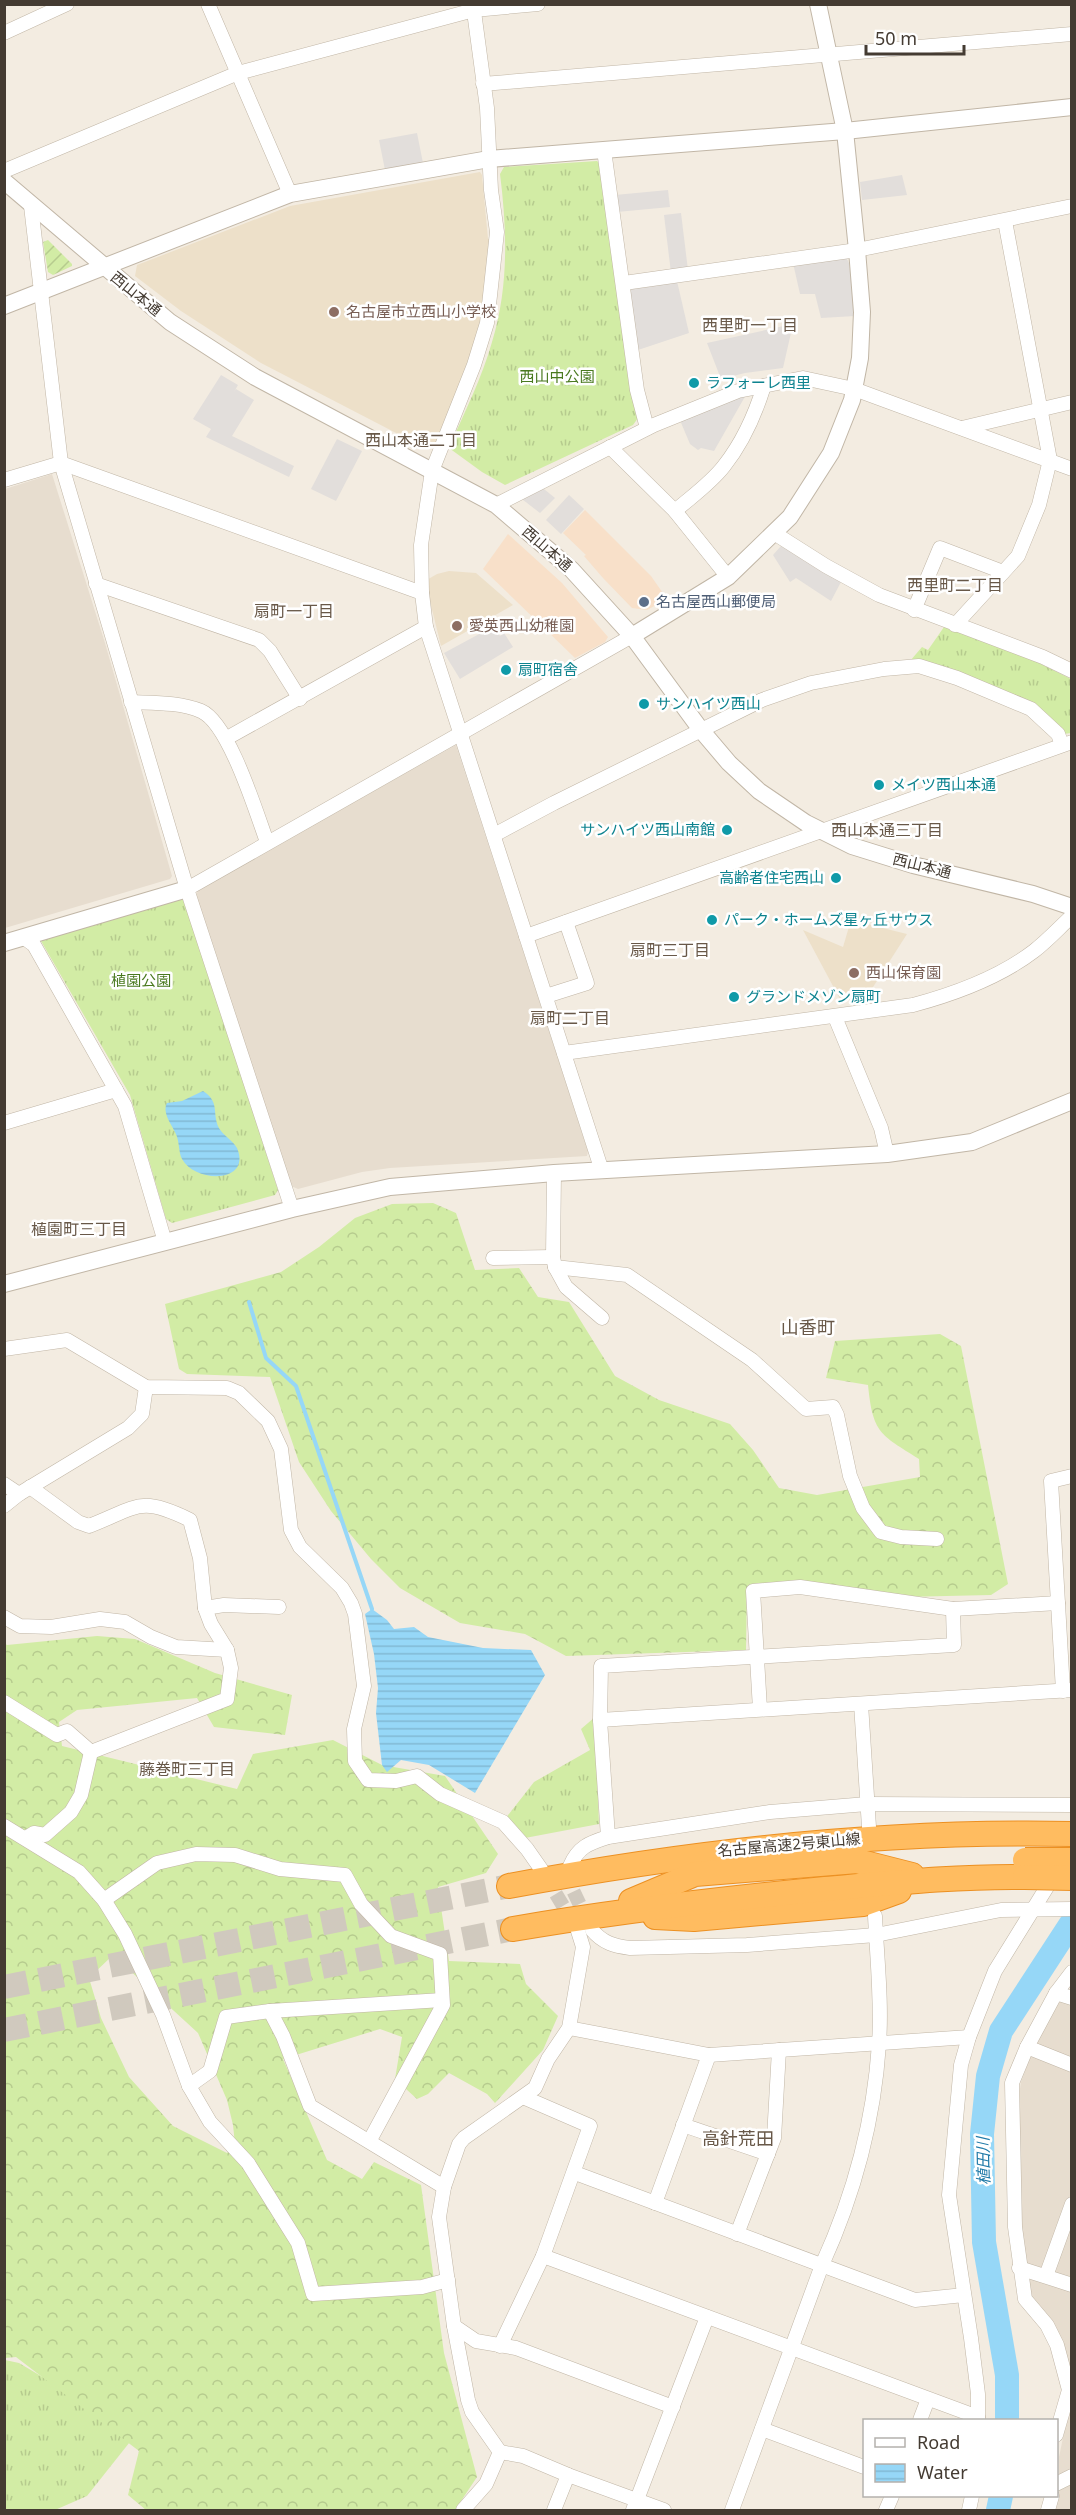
<svg xmlns="http://www.w3.org/2000/svg" width="1076" height="2515" font-family="'Noto Sans','Noto Sans JP',sans-serif">
<defs>
<pattern id="grass-tufts" width="24" height="20" patternUnits="userSpaceOnUse" patternTransform="scale(1.5)"><rect width="24" height="20" fill="#d2eca5"/><path d="M3 7l-1-3M5 7V3M7 7l1-3M15 17l-1-3M17 17v-4M19 17l1-3" fill="none" stroke="#b6cb8e"/></pattern>
<pattern id="forest-crowns" width="20" height="18" patternUnits="userSpaceOnUse" patternTransform="scale(1.5)"><rect width="20" height="18" fill="#d2eca5"/><path d="M2 6a3 3 0 1 1 6 0M12 15a3 3 0 1 1 6 0" fill="none" stroke="#b6cb8e"/></pattern>
<pattern id="garden-furrows" width="10" height="10" patternUnits="userSpaceOnUse" patternTransform="scale(1.5)"><rect width="10" height="10" fill="#d2eca5"/><path d="M-1 1l2-2M0 10L10 0M9 11l2-2" fill="none" stroke="#b6cb8e"/></pattern>
<pattern id="water-rules" width="6" height="5" patternUnits="userSpaceOnUse" patternTransform="scale(1.5)"><rect width="6" height="5" fill="#96d7f7"/><path d="M0 2.5h6" fill="none" stroke="#82b9d4"/></pattern>
</defs>
<rect width="100%" height="100%" fill="#f3ece1"/>
<g fill="#e7ddcf">
<polygon points="52,474 105,643 172,876 170,879 5,928 5,489"/>
<polygon points="456,745 588,1151 587,1156 390,1168 362,1172 298,1189 291,1186 196,895 199,889"/>
<polygon points="1058,2001 1072,2005 1071,2376 1029,2295 1019,2212 1018,2102 1021,2082 1037,2039"/>
<polygon points="1071,2399 1071,2510 1054,2510 1059,2490 1059,2457"/>
</g>
<g fill="#f8e0c9">
<polygon points="585,510 651,576 667,599 647,610 632,608 603,578 584,556 586,555 563,533"/>
<polygon points="508,534 562,583 608,637 605,642 575,658 483,569"/>
</g>
<g fill="#ede0c9">
<polygon points="480,172 482,175 488,239 490,239 485,314 438,446 427,449 261,363 181,311 135,276 137,265 290,206"/>
<polygon points="449,571 476,573 513,605 441,646 425,581 437,574"/>
<polygon points="851,920 907,934 866,998 841,1001 803,930 843,947"/>
</g>
<g fill="url(#grass-tufts)">
<path d="M 597,161 L 602,165 L 638,418 L 633,425 L 505,485 L 482,472 L 449,448 C 464,413 482,378 492,342 C 509,287 507,229 500,174 L 504,167 Z"/>
<polygon points="944,627 1037,662 1071,679 1071,733 1064,734 1050,717 1031,703 910,661 922,647 928,650"/>
<polygon points="180,898 185,901 278,1190 275,1195 172,1223 166,1219 130,1095 41,941"/>
<polygon points="595,1717 599,1824 525,1838 516,1826 505,1819 534,1782 590,1750 581,1729"/>
<polygon points="5,2360 19,2363 137,2433 87,2496 55,2510 5,2510"/>
</g>
<g fill="url(#forest-crowns)" fill-rule="evenodd">
<path d="M 433,1203 L 456,1213 L 475,1270 L 519,1268 L 538,1297 L 569,1302 L 615,1376 L 659,1400 L 730,1424 L 753,1450 L 779,1488 L 817,1495 L 920,1477 L 919,1459 C 880,1434 873,1434 868,1385 L 826,1378 L 835,1341 L 940,1334 L 961,1346 L 1008,1584 L 991,1595 L 902,1597 L 800,1583 L 747,1587 L 746,1650 L 566,1656 L 525,1634 L 460,1623 L 400,1588 L 371,1559 L 331,1511 L 299,1462 L 270,1377 L 187,1374 L 179,1369 L 165,1304 L 281,1272 L 319,1247 L 355,1218 L 392,1204 Z"/>
<path d="M 97,1636 L 135,1639 L 215,1673 L 292,1695 L 285,1735 L 214,1727 L 197,1698 L 77,1710 L 59,1722 L 62,1746 L 237,1789 L 253,1754 L 333,1740 L 382,1765 L 445,1776 L 498,1854 L 486,1873 L 438,1887 L 449,1961 L 520,1964 L 526,1984 L 558,2016 L 543,2050 L 495,2103 L 487,2094 L 449,2073 L 428,2094 L 417,2099 L 395,2079 L 402,2037 L 380,2029 L 283,2059 L 327,2160 L 362,2179 L 374,2162 L 421,2185 L 444,2353 L 477,2477 L 455,2510 L 146,2510 L 128,2495 L 139,2451 L 16,2357 L 5,2358 L 4,1643 L 7,1645 ZM 113,1955 L 198,2033 L 227,2100 L 233,2125 L 235,2144 L 227,2153 L 173,2126 L 129,2077 L 101,2018 L 89,1978 Z"/>
</g>
<polygon fill="url(#garden-furrows)" points="48,240 72,264 72,266 53,275 48,272 43,242"/>
<g fill="#e2dedb">
<polygon points="417,133 423,163 385,170 379,140"/>
<polygon points="902,175 907,195 862,200 860,182"/>
<polygon points="668,190 670,207 617,212 615,195"/>
<polygon points="681,213 688,270 671,273 664,215"/>
<polygon points="845,255 849,263 855,316 821,318 815,294 800,294 793,263"/>
<polygon points="677,281 689,333 638,350 630,289"/>
<polygon points="793,324 783,368 745,373 721,379 707,343"/>
<polygon points="221,375 238,385 234,392 236,389 254,400 232,436 294,466 289,477 206,437 211,429 193,419"/>
<polygon points="747,393 714,451 701,448 698,450 690,444 679,418"/>
<polygon points="337,439 362,451 336,501 311,489"/>
<polygon points="539,485 555,498 540,513 518,496"/>
<polygon points="569,495 584,509 561,534 546,520"/>
<polygon points="781,546 842,580 831,601 796,578 790,582 773,555"/>
<polygon points="494,626 500,636 504,633 513,647 460,679 444,653"/>
</g>
<g fill="url(#water-rules)">
<path d="M 203,1091 C 222,1103 210,1116 221,1131 C 226,1137 233,1141 237,1148 C 252,1183 196,1184 182,1159 C 178,1151 180,1141 175,1132 C 171,1124 162,1112 167,1103 L 182,1101 Z"/>
<polygon points="372,1609 387,1620 394,1629 414,1627 428,1637 483,1648 531,1650 545,1675 475,1793 429,1765 401,1760 387,1772 382,1765 376,1713 378,1688 374,1654 365,1614"/>
</g>
<g fill="none" stroke-linecap="round" stroke-linejoin="round">
<polyline stroke="#96d7f7" stroke-width="4" points="249,1302 266,1358 296,1386 372,1609"/>
<g stroke="#96d7f7" stroke-width="24">
<polyline points="1007,2420 1007,2375 984,2242 982,2134 988,2076 1001,2031 1072,1922"/>
<polyline points="998,2510 1001,2496"/>
</g>
<g stroke="#d0c9be" stroke-width="14" stroke-dasharray="14 7" stroke-linecap="butt">
<polyline points="570,1871 571,1886 587,1920"/>
<polyline points="545,1876 574,1924"/>
</g>
<g stroke="#d0c9be" stroke-width="24" stroke-dasharray="24 12" stroke-linecap="butt">
<polyline points="4,1987 509,1886"/>
<polyline points="4,2030 513,1929"/>
</g>
<defs>
<g id="minor">
<polyline points="208,4 290,194"/>
<polyline points="473,4 487,108 491,190 497,232 487,323 474,365 432,471 421,545 422,593 426,627 602,1171"/>
<polyline points="4,33 67,4"/>
<polyline points="483,84 1072,34"/>
<polyline points="604,150 637,390 647,428"/>
<polyline points="4,171 238,73 474,10 538,4"/>
<polyline points="31,206 61,463 187,889 292,1209"/>
<polyline points="624,283 857,250 1072,206"/>
<polyline points="962,428 1072,402"/>
<polyline points="610,447 675,511 728,577"/>
<polyline points="4,480 61,463 422,593"/>
<polyline points="496,505 654,425 738,391 803,378 854,389 1072,469"/>
<path d="M 675,511 C 691,497 711,483 724,466 C 743,442 755,415 764,386"/>
<polyline points="774,533 826,566 879,595 1043,657 1072,671"/>
<polyline points="96,584 259,640 270,651 300,699"/>
<polyline points="914,610 940,548 1003,572"/>
<polyline points="955,625 1018,556 1039,505 1050,460 1005,221"/>
<path d="M 131,702 C 153,703 180,702 201,711 C 229,723 256,812 267,842"/>
<polyline points="227,738 426,627"/>
<polyline points="494,835 554,803 762,700 811,683 884,669 919,666 957,678 1031,709 1058,734 1062,745"/>
<polyline points="187,889 632,636"/>
<polyline points="526,936 1072,742"/>
<polyline points="23,937 34,945 125,1106 165,1242"/>
<polyline points="546,996 587,983 566,922"/>
<polyline points="835,1017 881,1128 887,1154"/>
<path d="M 564,1053 L 913,1005 C 954,994 1000,977 1034,951 C 1047,941 1059,928 1072,916"/>
<polyline points="4,1123 116,1090"/>
<polyline points="554,1173 553,1257 555,1267 627,1275 752,1360 806,1409 833,1407 837,1415 850,1476 863,1508 881,1532 901,1537 937,1539"/>
<polyline points="493,1258 553,1257"/>
<polyline points="555,1267 566,1287 602,1318"/>
<polyline points="4,1349 67,1340 146,1387 227,1388 239,1393 268,1421 281,1449 291,1530 300,1547 342,1588 351,1603 355,1614 364,1686 354,1729 355,1761 368,1780 396,1781 417,1776 440,1794 503,1822 527,1849 541,1869"/>
<polyline points="4,1484 19,1494"/>
<polyline points="4,1506 19,1494 128,1428 142,1414 146,1387"/>
<polyline points="205,1608 224,1605 279,1607"/>
<polyline points="4,1617 20,1626 51,1627 100,1619 125,1622 151,1637 176,1647 227,1650"/>
<polyline points="1063,1691 1051,1481 1072,1476"/>
<polyline points="4,1702 57,1735 67,1731 91,1752"/>
<polyline points="861,1704 869,1827"/>
<polyline points="760,1709 753,1591 800,1587 953,1609 1058,1603"/>
<polyline points="600,1720 1072,1690"/>
<polyline points="4,1826 79,1872 104,1900 125,1934 163,2015 189,2086 210,2122 248,2163 298,2243 313,2294 422,2287 448,2280"/>
<polyline points="608,1837 600,1720 601,1666 954,1645 953,1609"/>
<path d="M 26,1838 L 34,1833 L 45,1835 L 71,1812 L 81,1795 L 91,1752 L 227,1699 L 231,1668 L 227,1650 L 211,1624 L 205,1608 L 200,1558 L 190,1520 C 139,1495 138,1507 89,1526 L 78,1522 L 30,1487"/>
<path d="M 570,1866 C 578,1847 589,1843 608,1837 L 770,1812 L 867,1804 L 1072,1805"/>
<polyline points="104,1900 157,1863 196,1854 235,1855 280,1869 345,1875 361,1904 391,1936 440,1954 443,2005 370,2140"/>
<path d="M 592,1930 C 603,1943 614,1946 630,1948 L 747,1945 L 876,1935 L 1001,1910 L 1072,1909"/>
<polyline points="1056,1993 1072,1998"/>
<polyline points="270,2011 283,2036 310,2106 444,2187"/>
<polyline points="569,2028 709,2055 969,2037"/>
<polyline points="1027,2047 1072,2065"/>
<polyline points="189,2086 210,2071 226,2017 270,2011 442,2000"/>
<polyline points="683,2125 768,2154"/>
<polyline points="575,2173 915,2300 964,2295"/>
<polyline points="655,2203 709,2055"/>
<polyline points="737,2234 774,2138 779,2050"/>
<polyline points="543,2256 978,2417"/>
<polyline points="1019,2268 1072,2285"/>
<polyline points="1046,2276 1072,2204"/>
<polyline points="454,2326 476,2341 516,2348 673,2407"/>
<polyline points="500,2346 543,2256 590,2126 523,2097"/>
<polyline points="920,2420 928,2399"/>
<polyline points="978,2420 978,2394 971,2338 949,2195 961,2065 969,2037 995,1971 1055,1874"/>
<polyline points="762,2429 864,2467"/>
<polyline points="1056,2435 1069,2390 1057,2345 1047,2325 1025,2299 1015,2227 1012,2083 1027,2047 1056,1993 1072,1972"/>
<polyline points="500,2452 523,2456 568,2475 664,2510"/>
<polyline points="1056,2484 1072,2476"/>
<polyline points="463,2510 486,2484 500,2452 472,2412 468,2400 454,2326 439,2217 444,2187 459,2144 464,2138 535,2088 548,2059 569,2028 583,1947 578,1931"/>
<polyline points="554,2510 568,2475"/>
<polyline points="633,2510 707,2317"/>
<path d="M 732,2510 L 822,2265 C 853,2197 874,2120 879,2044 C 882,2002 877,1958 875,1916"/>
<polyline points="886,2510 892,2496"/>
<polyline points="969,2510 972,2496"/>
<polyline points="1048,2510 1052,2496"/>
</g>
<g id="tertiary">
<polyline points="4,181 170,322 255,377 496,505 571,569 632,636 701,730 729,763 759,791 806,823 852,846 913,865 1033,894 1072,907"/>
<polyline points="4,306 290,194 489,159 845,131 1072,107"/>
<polyline points="632,636 728,577 790,517 831,453 852,400 860,358 862,312 857,250 845,131 818,4"/>
<polyline points="4,943 187,889"/>
<polyline points="4,1284 292,1209 390,1187 554,1173 887,1154 972,1142 1072,1101"/>
</g>
<g id="motorway">
<path d="M 509,1886 C 695,1851 882,1830 1072,1834"/>
<polyline points="631,1901 695,1874 857,1861 912,1875"/>
<polyline points="655,1917 694,1919 863,1904 899,1891"/>
<path d="M 513,1929 C 617,1911 720,1899 825,1889 C 892,1883 958,1876 1025,1877"/>
</g>
</defs>
<use href="#minor" stroke="#c1b6a6" stroke-width="15"/>
<use href="#tertiary" stroke="#c1b6a6" stroke-width="18"/>
<use href="#motorway" stroke="#ec9022" stroke-width="26"/>
<use href="#minor" stroke="#fff" stroke-width="14"/>
<use href="#tertiary" stroke="#fff" stroke-width="16"/>
<use href="#motorway" stroke="#ffbc60" stroke-width="24"/>
<defs>
<g id="motorway-bridge">
<polyline points="1025,1860 1072,1860"/>
<polyline points="1025,1877 1072,1878"/>
</g>
</defs>
<use href="#motorway-bridge" stroke="#ec9022" stroke-width="26" stroke-linecap="butt"/>
<use href="#motorway-bridge" stroke="#ffbc60" stroke-width="24"/>
</g>
<g fill="#8d6e63" stroke="#fff" stroke-width="2">
<circle cx="334" cy="312" r="6"/>
<circle cx="457" cy="626" r="6"/>
<circle cx="854" cy="973" r="6"/>
</g>
<g fill="#0f9aa8" stroke="#fff" stroke-width="2">
<circle cx="694" cy="383" r="6"/>
<circle cx="506" cy="670" r="6"/>
<circle cx="644" cy="704" r="6"/>
<circle cx="879" cy="785" r="6"/>
<circle cx="727" cy="830" r="6"/>
<circle cx="836" cy="878" r="6"/>
<circle cx="712" cy="920" r="6"/>
<circle cx="734" cy="997" r="6"/>
</g>
<circle fill="#5c6f8a" stroke="#fff" stroke-width="2" cx="644" cy="602" r="6"/>
<g text-anchor="middle" stroke-width="5" stroke-linejoin="round" paint-order="stroke">
<g font-size="15" fill="#443b32" stroke="#fff">
<text transform="translate(136 294) rotate(39)" y="5">西山本通</text>
<text transform="translate(547 549) rotate(41)" y="5">西山本通</text>
<text transform="translate(922 866) rotate(14)" y="5">西山本通</text>
<text transform="translate(789 1845) rotate(-5)" y="5">名古屋高速2号東山線</text>
</g>
<g font-size="15" fill="#785e54" stroke="#fff" text-anchor="start">
<text x="346" y="317">名古屋市立西山小学校</text>
<text x="469" y="631">愛英西山幼稚園</text>
<text x="866" y="978">西山保育園</text>
</g>
<g font-size="15" fill="#4a7a20" stroke="#fff">
<text x="557" y="382">西山中公園</text>
<text x="141" y="986">植園公園</text>
</g>
<g font-size="15" fill="#0d838f" stroke="#fff" text-anchor="start">
<text x="706" y="388">ラフォーレ西里</text>
<text x="518" y="675">扇町宿舎</text>
<text x="656" y="709">サンハイツ西山</text>
<text x="891" y="790">メイツ西山本通</text>
<text x="715" y="835" text-anchor="end">サンハイツ西山南館</text>
<text x="824" y="883" text-anchor="end">高齢者住宅西山</text>
<text x="724" y="925">パーク・ホームズ星ヶ丘サウス</text>
<text x="746" y="1002">グランドメゾン扇町</text>
</g>
<g font-size="15" fill="#4e5e75" stroke="#fff" text-anchor="start">
<text x="656" y="607">名古屋西山郵便局</text>
</g>
<g font-size="16" fill="#685848" stroke="#fff">
<text x="750" y="331">西里町一丁目</text>
<text x="421" y="446">西山本通二丁目</text>
<text x="955" y="591">西里町二丁目</text>
<text x="294" y="617">扇町一丁目</text>
<text x="887" y="836">西山本通三丁目</text>
<text x="670" y="956">扇町三丁目</text>
<text x="570" y="1024">扇町二丁目</text>
<text x="79" y="1235">植園町三丁目</text>
<text x="187" y="1775">藤巻町三丁目</text>
</g>
<g font-size="16" font-style="italic" fill="#207aa8" stroke="#fff">
<text transform="translate(983 2161) rotate(-91)" y="6">植田川</text>
</g>
<g font-size="18" fill="#685848" stroke="#fff">
<text x="808" y="1334">山香町</text>
<text x="738" y="2145">高針荒田</text>
</g>
</g>
<rect width="1076" height="2515" fill="none" stroke="#443b32" stroke-width="12"/>
<rect x="863" y="2419" width="195" height="78" fill="#ffffff" stroke="#b4b1ad" stroke-width="1.5"/>
<rect x="875" y="2438" width="30" height="9" fill="#ffffff" stroke="#b4b1ad" stroke-width="1.5"/>
<text x="917" y="2449" font-size="18" fill="#443b32">Road</text>
<rect x="875" y="2464" width="30" height="18" fill="url(#water-rules)" stroke="#b4b1ad" stroke-width="1.5"/>
<text x="917" y="2479" font-size="18" fill="#443b32">Water</text>
<path d="M866 45v9h98v-9" fill="none" stroke="#443b32" stroke-width="3"/>
<text x="875" y="45" font-size="18" fill="#443b32" stroke="#ffffff" stroke-width="4.5" paint-order="stroke">50 m</text>
</svg>
